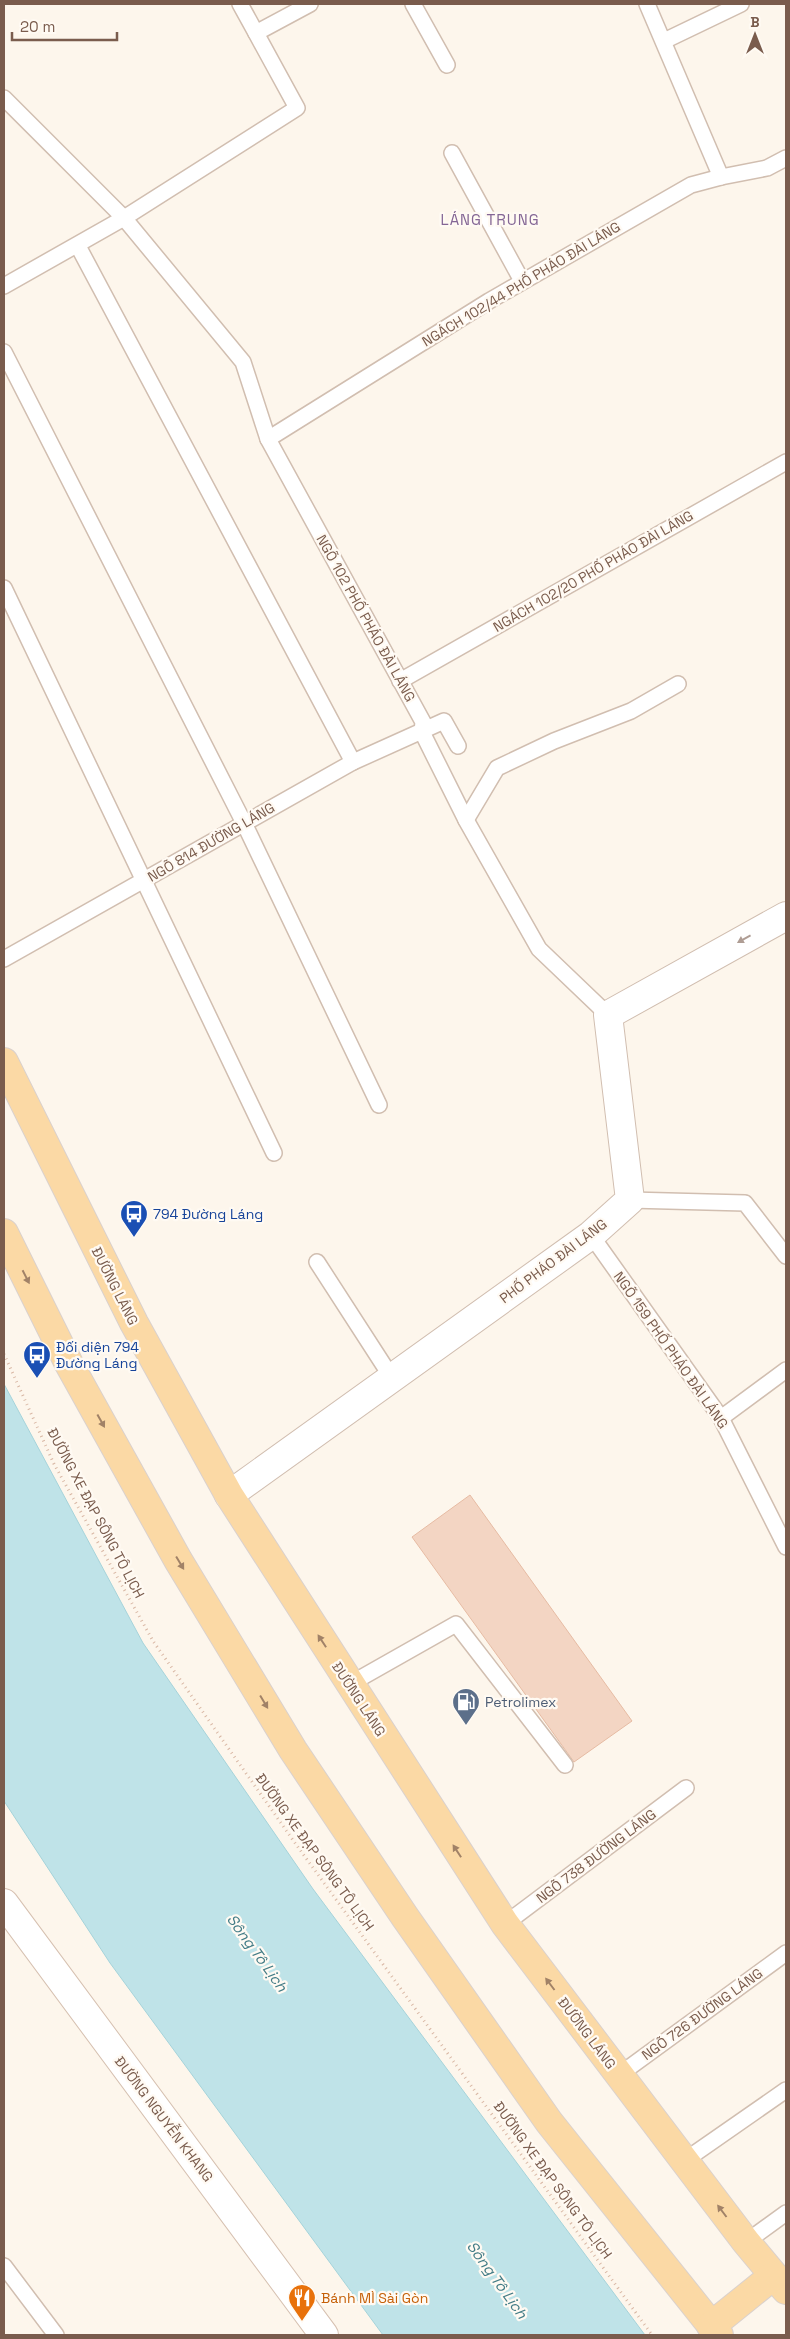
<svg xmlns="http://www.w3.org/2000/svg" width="790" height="2339" font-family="'Space Grotesk',sans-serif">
<rect width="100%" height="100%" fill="#fdf6ec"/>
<polygon fill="#bfe3e8" stroke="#a5d3da" points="4,1384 143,1643 313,1889 645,2335 383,2335 110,1963 4,1801"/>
<polygon fill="#f3d5c3" stroke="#e6bba3" points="470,1495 632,1721 574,1762 412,1537"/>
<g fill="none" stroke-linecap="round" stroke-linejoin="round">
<defs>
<g id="service">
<polyline points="240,4 256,33"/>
<polyline points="413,4 447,65"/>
<polyline points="647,4 721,177"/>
<polyline points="664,41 741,4"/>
<polyline points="4,98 124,218 243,362 268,439 423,722 422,732 466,820 539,949 608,1015"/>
<polyline points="452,153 522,281"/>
<polyline points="78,246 353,762"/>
<polyline points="4,286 124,218 297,108 256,33 310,4"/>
<polyline points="4,352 244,823 379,1105"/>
<polyline points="268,439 489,301 691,185 721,177 767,168 786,158"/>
<polyline points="4,588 274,1153"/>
<polyline points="400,681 786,462"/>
<polyline points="466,820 497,768 554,741 631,711 678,684"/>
<polyline points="4,959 353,762 444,721 458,746"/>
<polyline points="630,1200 745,1203 786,1256"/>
<polyline points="591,1235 721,1418 786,1547"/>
<polyline points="317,1262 392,1378"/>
<polyline points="721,1418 786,1370"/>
<polyline points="350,1684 456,1624 565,1765"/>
<polyline points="505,1924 686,1788"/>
<polyline points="619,2075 786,1953"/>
<polyline points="684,2161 786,2090"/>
<polyline points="746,2242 786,2213"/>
<polyline points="4,2266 56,2335"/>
</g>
<polyline id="minor" points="229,1495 591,1235 630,1200 608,1015 786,916"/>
<polyline id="secondary" points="4,1903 324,2335"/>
<g id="primary">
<polyline points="4,1062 134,1323 229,1495 505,1924 746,2242 786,2290"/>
<polyline points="4,1233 69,1364 178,1560 293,1750 405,1917 549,2122 719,2335"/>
<polyline points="711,2326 773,2276"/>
</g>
</defs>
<use href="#service" stroke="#d1beb0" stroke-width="18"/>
<use href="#minor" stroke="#d1beb0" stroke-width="30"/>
<use href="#secondary" stroke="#d6c0b0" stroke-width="30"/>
<use href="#primary" stroke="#dad1cd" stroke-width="30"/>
<polyline stroke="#d9b8a5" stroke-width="3" stroke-dasharray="1 4" stroke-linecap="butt" points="4,1354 54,1464 153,1641 295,1843 652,2335"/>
<use href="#service" stroke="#fff" stroke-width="15"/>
<use href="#minor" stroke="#fff" stroke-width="28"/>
<use href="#secondary" stroke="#fff" stroke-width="28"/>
<use href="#primary" stroke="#fbd9a5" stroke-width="28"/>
</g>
<defs><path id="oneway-solid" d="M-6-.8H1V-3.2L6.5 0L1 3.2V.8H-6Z" transform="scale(1.25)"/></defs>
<use fill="#af9d94" href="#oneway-solid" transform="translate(744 939) rotate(151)"/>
<g fill="#a18267">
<use href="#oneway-solid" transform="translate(26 1277) rotate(63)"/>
<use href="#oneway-solid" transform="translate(101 1421) rotate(61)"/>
<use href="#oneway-solid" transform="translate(180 1563) rotate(59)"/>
<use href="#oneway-solid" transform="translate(322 1641) rotate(-123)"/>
<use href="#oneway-solid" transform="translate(264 1702) rotate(59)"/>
<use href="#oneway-solid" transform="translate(457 1851) rotate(-123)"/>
<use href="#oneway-solid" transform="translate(550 1984) rotate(-127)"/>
<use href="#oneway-solid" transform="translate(722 2211) rotate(-127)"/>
</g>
<defs>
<symbol id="bus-pin" viewBox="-11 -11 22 30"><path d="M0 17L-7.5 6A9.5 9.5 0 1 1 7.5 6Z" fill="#1a4fb4" stroke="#fffaf3"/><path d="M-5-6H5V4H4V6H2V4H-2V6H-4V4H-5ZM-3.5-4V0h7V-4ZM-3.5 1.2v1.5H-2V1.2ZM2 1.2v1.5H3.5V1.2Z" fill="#fff"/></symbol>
<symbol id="fuel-pin" viewBox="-11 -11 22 30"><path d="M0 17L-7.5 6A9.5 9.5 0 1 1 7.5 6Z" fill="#5c6f8a" stroke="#fffaf3"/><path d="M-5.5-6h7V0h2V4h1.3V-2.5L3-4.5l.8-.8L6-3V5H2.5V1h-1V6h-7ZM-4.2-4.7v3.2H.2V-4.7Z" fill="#fff"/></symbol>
<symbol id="restaurant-pin" viewBox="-11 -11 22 30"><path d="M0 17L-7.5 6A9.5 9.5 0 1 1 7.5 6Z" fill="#e8710a" stroke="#fffaf3"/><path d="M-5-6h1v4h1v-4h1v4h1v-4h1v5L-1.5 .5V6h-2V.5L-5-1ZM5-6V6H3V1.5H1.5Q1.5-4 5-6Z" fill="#fff"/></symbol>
</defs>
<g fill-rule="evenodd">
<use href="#bus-pin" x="118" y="1198" width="32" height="43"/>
<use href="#bus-pin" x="21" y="1339" width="32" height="43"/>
<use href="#fuel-pin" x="450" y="1686" width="32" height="43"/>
<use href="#restaurant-pin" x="286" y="2282" width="32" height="43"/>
</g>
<g text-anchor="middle" stroke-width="4.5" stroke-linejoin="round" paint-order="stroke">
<g font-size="14" fill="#7a5c4d" stroke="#fffaf3">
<text transform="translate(521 284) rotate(-31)" y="5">NGÁCH 102/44 PHỐ PHÁO ĐÀI LÁNG</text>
<text transform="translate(593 571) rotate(-30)" y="5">NGÁCH 102/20 PHỐ PHÁO ĐÀI LÁNG</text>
<text transform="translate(366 618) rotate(61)" y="5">NGÕ 102 PHỐ PHÁO ĐÀI LÁNG</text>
<text transform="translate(211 842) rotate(-30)" y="5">NGÕ 814 ĐƯỜNG LÁNG</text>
<text transform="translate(553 1261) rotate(-37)" y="5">PHỐ PHÁO ĐÀI LÁNG</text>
<text transform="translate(115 1286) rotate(63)" y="5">ĐƯỜNG LÁNG</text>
<text transform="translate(671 1350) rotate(55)" y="5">NGÕ 159 PHỐ PHÁO ĐÀI LÁNG</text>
<text transform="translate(96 1513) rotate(62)" y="5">ĐƯỜNG XE ĐẠP SÔNG TÔ LỊCH</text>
<text transform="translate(359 1699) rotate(57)" y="5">ĐƯỜNG LÁNG</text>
<text transform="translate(315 1852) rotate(54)" y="5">ĐƯỜNG XE ĐẠP SÔNG TÔ LỊCH</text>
<text transform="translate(596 1856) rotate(-37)" y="5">NGÕ 738 ĐƯỜNG LÁNG</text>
<text transform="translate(702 2014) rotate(-36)" y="5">NGÕ 726 ĐƯỜNG LÁNG</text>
<text transform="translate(587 2033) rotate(53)" y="5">ĐƯỜNG LÁNG</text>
<text transform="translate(164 2119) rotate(53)" y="5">ĐƯỜNG NGUYỄN KHANG</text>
<text transform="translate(553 2180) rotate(54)" y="5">ĐƯỜNG XE ĐẠP SÔNG TÔ LỊCH</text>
</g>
<g font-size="14" fill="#164399" stroke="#fffaf3" text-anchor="start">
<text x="153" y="1219">794 Đường Láng</text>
<text x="56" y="1352">Đối diện 794<tspan x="56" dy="16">Đường Láng</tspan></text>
</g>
<g font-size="14" fill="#4e5e75" stroke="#fffaf3" text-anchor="start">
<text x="485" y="1707">Petrolimex</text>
</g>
<g font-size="14" fill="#c56008" stroke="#fffaf3" text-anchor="start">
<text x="321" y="2303">Bánh MÌ Sài Gòn</text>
</g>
<g font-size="15" letter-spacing="1" fill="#846695" stroke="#fffaf3">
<text x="490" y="225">LÁNG TRUNG</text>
</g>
<g font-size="15" font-style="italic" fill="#437c86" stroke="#fffaf3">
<text transform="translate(257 1953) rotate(54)" y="5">Sông Tô Lịch</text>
<text transform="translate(497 2280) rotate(54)" y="5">Sông Tô Lịch</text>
</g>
</g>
<rect width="790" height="2339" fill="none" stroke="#7a5c4d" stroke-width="10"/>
<g transform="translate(755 35)" stroke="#fffaf3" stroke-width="4" paint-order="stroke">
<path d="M0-4L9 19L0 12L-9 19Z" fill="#7a5c4d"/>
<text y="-8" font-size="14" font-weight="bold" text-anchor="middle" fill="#7a5c4d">B</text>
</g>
<path d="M12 32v8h105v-8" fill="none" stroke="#7a5c4d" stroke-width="2.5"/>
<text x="20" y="32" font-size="15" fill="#7a5c4d" stroke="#fffaf3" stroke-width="4" paint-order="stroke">20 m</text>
</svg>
